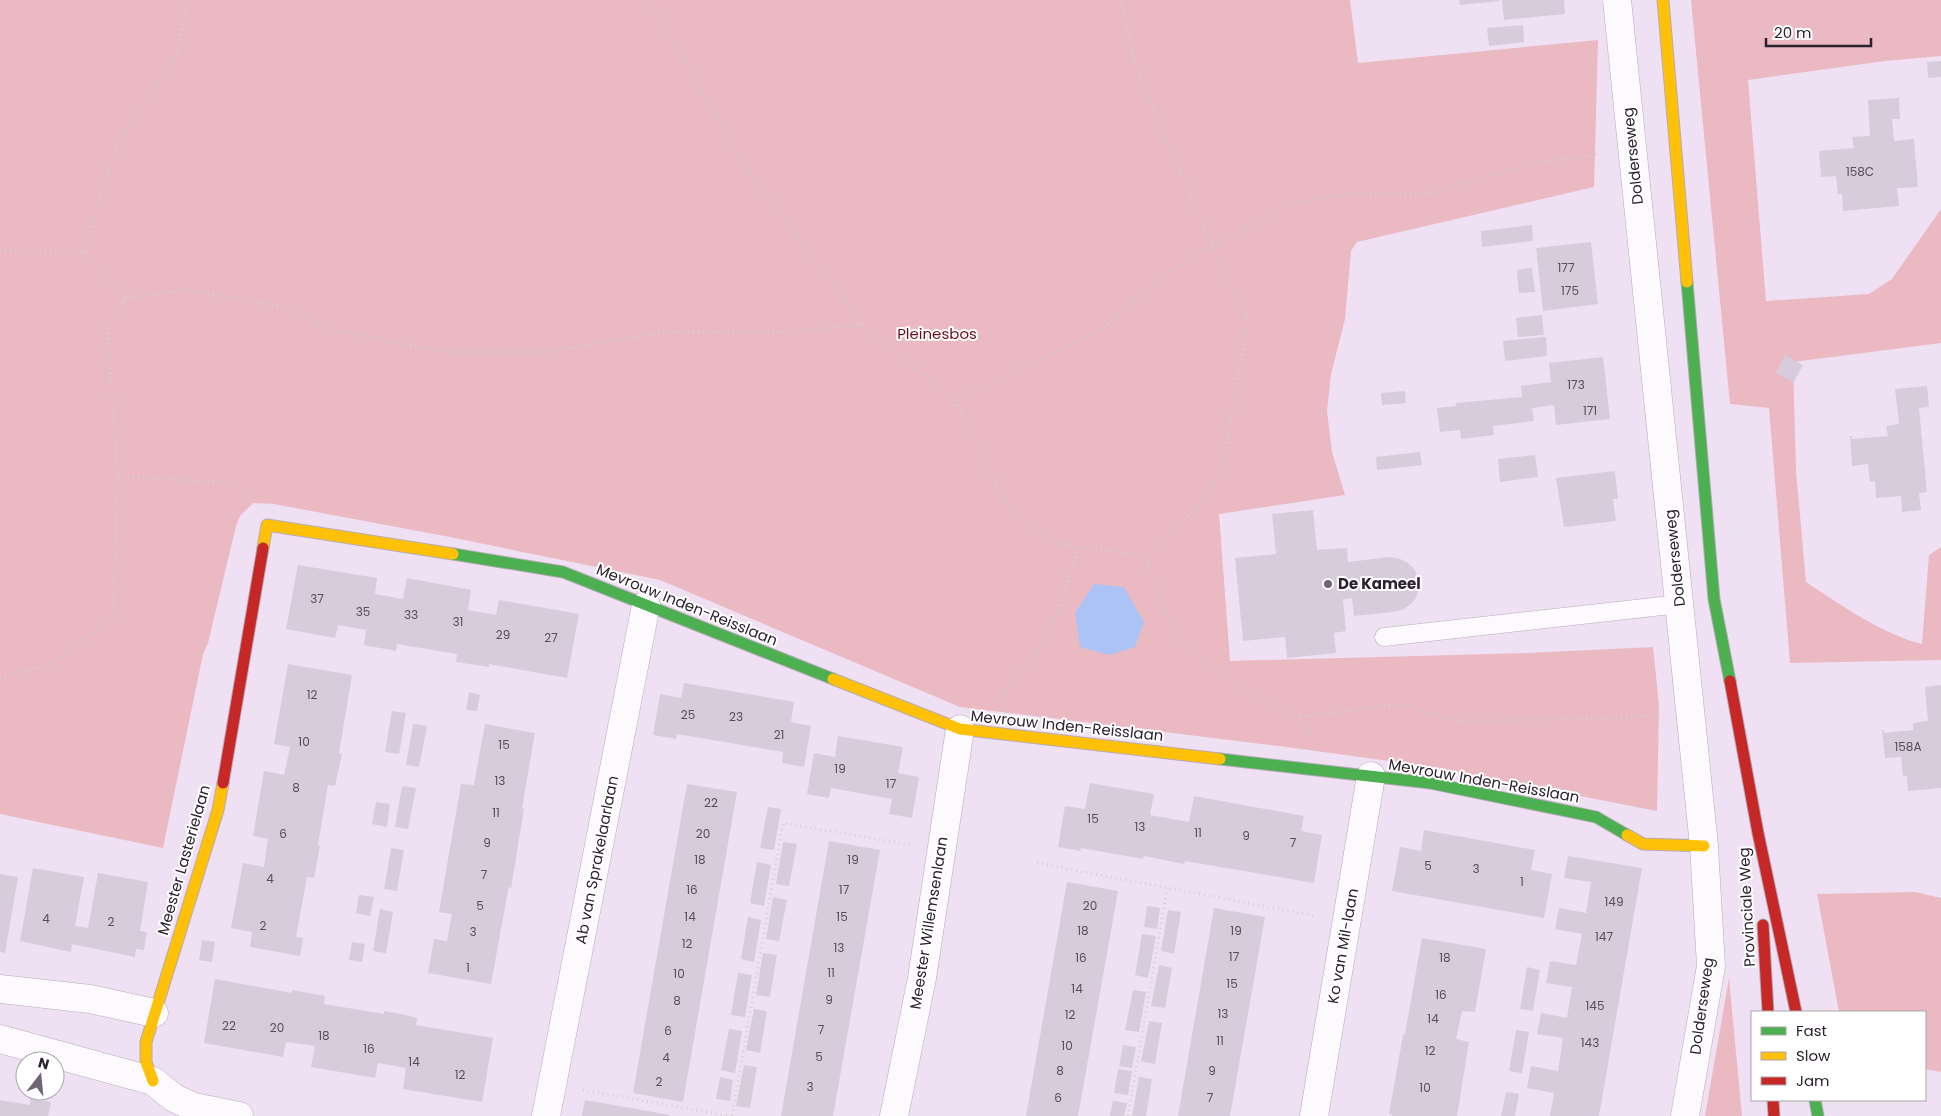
<svg xmlns="http://www.w3.org/2000/svg" width="1941" height="1116" font-family="Poppins,sans-serif">
<rect width="100%" height="100%" fill="#f0e0f4"/>
<g fill="#eab9c2">
<polygon points="0,0 1350,0 1358,63 1598,40 1594,187 1357,242 1351,251 1345,319 1331,374 1327,411 1332,452 1345,495 1219,514 1230,661 1526,653 1653,647 1659,705 1657,811 1426,766 1279,746 960,707 660,580 450,537 274,504 253,503 240,516 236,526 208,643 203,654 163,848 0,814"/>
<path d="M 1691,0 L 1941,0 L 1941,56 L 1885,61 L 1748,80 L 1766,301 L 1869,294 L 1892,279 L 1941,209 L 1941,343 L 1793,362 L 1796,471 L 1806,582 C 1839,604 1884,635 1922,644 L 1929,555 L 1941,547 L 1941,660 L 1790,663 L 1769,408 L 1730,404 Z"/>
<polygon points="1915,892 1941,898 1941,1072 1925,1069 1925,1012 1839,1012 1817,894"/>
<polygon points="1729,978 1742,1116 1705,1116"/>
</g>
<polygon fill="#acc4f5" points="1094,584 1124,587 1144,622 1135,647 1109,655 1080,647 1075,613"/>
<g fill="#d6ccdc">
<polygon points="1459,0 1499,0 1499,1 1460,5"/>
<polygon points="1502,0 1564,0 1565,14 1504,20"/>
<polygon points="1523,25 1524,42 1489,46 1487,28"/>
<polygon points="1941,61 1941,77 1928,78 1927,62"/>
<polygon points="1899,98 1900,119 1892,119 1894,141 1914,139 1918,187 1897,188 1899,206 1843,211 1842,194 1838,194 1836,176 1821,177 1819,151 1854,148 1852,137 1870,136 1868,100"/>
<polygon points="1532,225 1533,241 1482,247 1481,231"/>
<polygon points="1591,242 1598,304 1543,311 1536,248"/>
<polygon points="1532,268 1535,292 1519,293 1517,270"/>
<polygon points="1542,315 1544,335 1518,337 1516,318"/>
<polygon points="1546,337 1547,356 1505,361 1503,341"/>
<polygon points="1785,355 1803,365 1794,382 1776,373"/>
<polygon points="1603,357 1610,419 1556,425 1554,405 1532,408 1534,421 1493,426 1494,435 1461,439 1460,430 1440,432 1437,408 1456,406 1456,403 1522,397 1521,386 1551,382 1549,363"/>
<polygon points="1927,386 1929,407 1919,408 1927,492 1919,493 1921,510 1902,512 1901,496 1876,498 1875,481 1870,482 1868,464 1852,466 1850,436 1852,436 1852,439 1888,436 1886,426 1899,424 1895,389"/>
<polygon points="1405,391 1406,403 1382,405 1381,393"/>
<polygon points="1420,452 1422,465 1377,470 1376,457"/>
<polygon points="1535,455 1538,477 1500,482 1498,459"/>
<polygon points="1615,471 1618,499 1613,499 1616,521 1564,527 1556,478"/>
<polygon points="1313,510 1317,550 1347,548 1348,562 1390,557 1400,559 1408,563 1415,570 1418,579 1419,589 1416,598 1410,605 1402,610 1392,612 1354,616 1352,598 1343,599 1346,631 1334,633 1336,653 1287,658 1285,637 1243,641 1235,558 1276,554 1272,514"/>
<polygon points="298,565 377,578 375,594 403,599 407,578 471,590 468,610 496,615 499,600 579,614 567,678 489,664 489,667 456,662 457,654 397,644 396,651 364,645 366,630 338,625 335,638 286,629"/>
<polygon points="288,664 352,675 339,753 342,754 335,786 328,785 318,845 320,846 314,878 307,877 296,937 303,938 300,956 250,947 252,932 231,928 243,863 264,867 268,839 253,836 264,771 284,775 290,747 274,744"/>
<polygon points="684,683 794,702 791,722 811,726 804,767 782,763 783,752 677,734 676,739 653,735 660,694 681,698"/>
<polygon points="1941,685 1941,788 1908,791 1907,776 1903,776 1901,757 1885,758 1882,730 1884,730 1884,733 1913,730 1913,723 1928,721 1925,687"/>
<polygon points="469,692 480,695 477,711 466,710"/>
<polygon points="392,711 406,713 399,754 385,752"/>
<polygon points="413,724 427,726 419,767 406,765"/>
<polygon points="485,724 535,733 522,808 524,809 511,888 508,887 508,890 491,984 428,973 434,939 447,941 452,914 439,912 461,784 474,785"/>
<polygon points="838,736 903,747 898,773 919,777 912,818 889,814 892,799 831,788 829,798 807,794 814,753 835,757"/>
<polygon points="1090,783 1154,794 1150,815 1189,822 1194,796 1304,816 1301,831 1322,835 1314,883 1185,861 1184,864 1144,856 1143,859 1081,848 1080,851 1058,847 1065,806 1085,809"/>
<polygon points="687,784 737,792 683,1102 633,1093"/>
<polygon points="402,786 416,788 408,829 395,827"/>
<polygon points="376,802 390,804 387,827 372,824"/>
<polygon points="768,807 781,809 774,850 760,848"/>
<polygon points="1424,830 1535,850 1531,870 1552,874 1544,918 1392,891 1400,847 1421,851"/>
<polygon points="829,841 880,850 833,1116 781,1116"/>
<polygon points="783,842 797,844 789,886 776,884"/>
<polygon points="391,848 404,850 397,891 384,889"/>
<polygon points="1568,856 1642,868 1599,1116 1550,1116 1554,1093 1527,1088 1531,1066 1558,1071 1563,1038 1537,1034 1541,1013 1567,1018 1572,987 1546,983 1550,961 1576,965 1582,934 1555,929 1559,908 1586,913 1591,882 1564,878"/>
<polygon points="757,862 771,865 764,906 750,903"/>
<polygon points="33,868 84,877 75,926 88,928 98,873 148,882 140,931 147,932 144,950 136,949 135,957 72,944 71,952 20,941"/>
<polygon points="0,874 18,877 5,953 0,952"/>
<polygon points="1067,882 1118,891 1098,1004 1078,1116 1026,1116"/>
<polygon points="359,895 374,897 370,916 356,913"/>
<polygon points="773,897 787,900 779,941 766,939"/>
<polygon points="1147,906 1160,908 1157,929 1144,927"/>
<polygon points="1214,908 1265,917 1230,1116 1178,1116"/>
<polygon points="380,909 393,912 386,953 373,951"/>
<polygon points="1168,910 1181,912 1174,954 1161,951"/>
<polygon points="748,917 761,920 754,962 741,959"/>
<polygon points="1142,934 1156,936 1148,978 1135,975"/>
<polygon points="1422,938 1486,949 1475,1012 1462,1011 1456,1039 1469,1042 1457,1116 1391,1116 1392,1113 1389,1114 1403,1035 1405,1034"/>
<polygon points="202,940 215,942 212,962 199,960"/>
<polygon points="352,942 365,944 362,962 349,960"/>
<polygon points="763,953 777,955 770,997 756,995"/>
<polygon points="1159,965 1172,968 1165,1008 1151,1006"/>
<polygon points="1527,967 1540,970 1533,1011 1520,1009"/>
<polygon points="738,973 752,975 745,1017 731,1015"/>
<polygon points="215,979 292,993 292,990 325,996 324,1004 384,1014 384,1011 401,1014 417,1018 416,1025 493,1038 482,1102 403,1089 406,1068 378,1063 375,1078 311,1067 315,1046 286,1042 283,1057 204,1043"/>
<polygon points="1133,990 1146,992 1139,1032 1125,1030"/>
<polygon points="754,1009 767,1011 760,1053 746,1050"/>
<polygon points="1149,1021 1162,1023 1155,1064 1141,1061"/>
<polygon points="729,1029 742,1031 735,1073 721,1070"/>
<polygon points="1516,1030 1529,1032 1522,1073 1509,1071"/>
<polygon points="1123,1045 1136,1047 1132,1068 1119,1066"/>
<polygon points="744,1065 757,1067 750,1108 736,1106"/>
<polygon points="1118,1069 1132,1071 1128,1095 1114,1093"/>
<polygon points="720,1077 733,1080 730,1101 716,1099"/>
<polygon points="1139,1077 1152,1079 1146,1116 1132,1116"/>
<polygon points="1506,1092 1519,1094 1515,1116 1501,1116"/>
<polygon points="30,1099 51,1102 48,1116 0,1116 0,1100 30,1105"/>
<polygon points="585,1100 670,1115 670,1116 582,1116"/>
<polygon points="1113,1101 1127,1103 1124,1116 1110,1116"/>
</g>
<g fill="none" stroke-linecap="round" stroke-linejoin="round">
<defs>
<polyline id="lane" points="1384,637 1680,604"/>
<g id="street">
<polyline points="1617,0 1704,846 1711,966 1685,1116"/>
<polyline points="0,989 90,999 154,1013"/>
<polyline points="0,1039 153,1081 174,1098 194,1107 239,1116"/>
<polyline points="546,1116 646,605"/>
<polyline points="894,1116 922,978 960,729"/>
<polyline points="1314,1116 1371,776"/>
</g>
<g id="fast">
<polyline points="1687,282 1714,599 1730,681"/>
<polyline points="453,554 563,572 833,679"/>
<polyline points="1220,759 1430,783 1596,817 1627,835"/>
<polyline points="1815,1100 1818,1116"/>
</g>
<g id="slow">
<polyline points="1663,0 1687,282"/>
<polyline points="263,548 267,525 453,554"/>
<polyline points="833,679 960,729 1220,759"/>
<polyline points="1627,835 1643,844 1704,846"/>
<polyline points="153,1081 146,1062 146,1042 218,810 223,783"/>
</g>
<g id="jam">
<polyline points="1730,681 1758,833 1796,1012"/>
<polyline points="223,783 263,548"/>
<polyline points="1763,925 1768,1012"/>
<polyline points="1773,1100 1774,1116"/>
</g>
</defs>
<use href="#lane" stroke="#b6aab9" stroke-width="19"/>
<use href="#street" stroke="#b6aab9" stroke-width="29"/>
<use href="#fast" stroke="#b6aab9" stroke-width="13"/>
<use href="#slow" stroke="#b6aab9" stroke-width="13"/>
<use href="#jam" stroke="#b6aab9" stroke-width="13"/>
<g stroke="#d4cfd5" stroke-width="3" stroke-dasharray="1 4" stroke-linecap="butt">
<polyline points="643,0 658,16 748,170 863,325"/>
<polyline points="1120,0 1137,68 1212,247 1248,318 1223,465 1202,503 1145,556"/>
<polyline points="0,251 83,251 125,298"/>
<polyline points="83,251 119,140 175,61 187,0"/>
<polyline points="955,400 1007,505 1054,543 1145,556 1178,642 1241,688 1300,717 1400,704 1454,721 1620,718 1650,716 1659,718"/>
<polyline points="118,476 233,483 247,500"/>
<polyline points="0,678 53,664 113,618 118,476 107,326 125,298 189,290 286,308 332,330 444,352 546,352 667,332 768,333 863,325 955,400 1100,330 1169,271 1288,205 1335,195 1426,194 1531,164 1600,154"/>
<polyline points="997,701 1034,657 1063,599 1078,546"/>
<polyline points="1300,717 1311,736"/>
<polyline points="1037,863 1316,916"/>
<polyline points="583,1090 730,1116"/>
<polyline points="732,1116 783,823 911,845"/>
<polyline points="1128,1116 1167,889"/>
</g>
<use href="#lane" stroke="#fdfafd" stroke-width="18"/>
<use href="#street" stroke="#fdfafd" stroke-width="28"/>
<use href="#fast" stroke="#4caf50" stroke-width="11"/>
<use href="#slow" stroke="#ffc107" stroke-width="11"/>
<use href="#jam" stroke="#c62828" stroke-width="11"/>
</g>
<circle fill="#716474" stroke="#fff" stroke-width="2" cx="1328" cy="584" r="5"/>
<g text-anchor="middle" stroke-width="4" stroke-linejoin="round" paint-order="stroke">
<g font-size="12" fill="#574d5b">
<text x="1860" y="176">158C</text>
<text x="1566" y="272">177</text>
<text x="1570" y="295">175</text>
<text x="1576" y="389">173</text>
<text x="1590" y="415">171</text>
<text x="317" y="603">37</text>
<text x="363" y="616">35</text>
<text x="411" y="619">33</text>
<text x="458" y="626">31</text>
<text x="503" y="639">29</text>
<text x="551" y="642">27</text>
<text x="312" y="699">12</text>
<text x="688" y="719">25</text>
<text x="736" y="721">23</text>
<text x="779" y="739">21</text>
<text x="304" y="746">10</text>
<text x="504" y="749">15</text>
<text x="1908" y="751">158A</text>
<text x="840" y="773">19</text>
<text x="500" y="785">13</text>
<text x="891" y="788">17</text>
<text x="296" y="792">8</text>
<text x="711" y="807">22</text>
<text x="496" y="817">11</text>
<text x="1093" y="823">15</text>
<text x="1140" y="831">13</text>
<text x="1198" y="837">11</text>
<text x="283" y="838">6</text>
<text x="703" y="838">20</text>
<text x="1246" y="840">9</text>
<text x="487" y="847">9</text>
<text x="1293" y="847">7</text>
<text x="700" y="864">18</text>
<text x="853" y="864">19</text>
<text x="1428" y="870">5</text>
<text x="1476" y="873">3</text>
<text x="484" y="879">7</text>
<text x="270" y="883">4</text>
<text x="1522" y="886">1</text>
<text x="692" y="894">16</text>
<text x="844" y="894">17</text>
<text x="1614" y="906">149</text>
<text x="480" y="910">5</text>
<text x="1090" y="910">20</text>
<text x="690" y="921">14</text>
<text x="842" y="921">15</text>
<text x="46" y="923">4</text>
<text x="111" y="926">2</text>
<text x="263" y="930">2</text>
<text x="1083" y="935">18</text>
<text x="1236" y="935">19</text>
<text x="473" y="936">3</text>
<text x="1604" y="941">147</text>
<text x="687" y="948">12</text>
<text x="839" y="952">13</text>
<text x="1234" y="961">17</text>
<text x="1081" y="962">16</text>
<text x="1445" y="962">18</text>
<text x="468" y="972">1</text>
<text x="831" y="977">11</text>
<text x="679" y="978">10</text>
<text x="1232" y="988">15</text>
<text x="1077" y="993">14</text>
<text x="1441" y="999">16</text>
<text x="829" y="1004">9</text>
<text x="677" y="1005">8</text>
<text x="1595" y="1010">145</text>
<text x="1223" y="1018">13</text>
<text x="1070" y="1019">12</text>
<text x="1433" y="1023">14</text>
<text x="229" y="1030">22</text>
<text x="277" y="1032">20</text>
<text x="821" y="1034">7</text>
<text x="668" y="1035">6</text>
<text x="324" y="1040">18</text>
<text x="1220" y="1045">11</text>
<text x="1590" y="1047">143</text>
<text x="1067" y="1050">10</text>
<text x="369" y="1053">16</text>
<text x="1430" y="1055">12</text>
<text x="819" y="1061">5</text>
<text x="666" y="1062">4</text>
<text x="414" y="1066">14</text>
<text x="1060" y="1075">8</text>
<text x="1212" y="1075">9</text>
<text x="460" y="1079">12</text>
<text x="659" y="1086">2</text>
<text x="810" y="1091">3</text>
<text x="1425" y="1092">10</text>
<text x="1058" y="1102">6</text>
<text x="1210" y="1102">7</text>
</g>
<g font-size="15" fill="#2c212f" stroke="#fff">
<text transform="translate(1633 156) rotate(-96)" y="5">Dolderseweg</text>
<text transform="translate(1675 558) rotate(-96)" y="5">Dolderseweg</text>
<text transform="translate(687 605) rotate(22)" y="5">Mevrouw Inden-Reisslaan</text>
<text transform="translate(1067 726) rotate(6)" y="5">Mevrouw Inden-Reisslaan</text>
<text transform="translate(1484 781) rotate(10)" y="5">Mevrouw Inden-Reisslaan</text>
<text transform="translate(184 860) rotate(-74)" y="5">Meester Lasterielaan</text>
<text transform="translate(597 860) rotate(-79)" y="5">Ab van Sprakelaarlaan</text>
<text transform="translate(1747 907) rotate(-93)" y="5">Provinciale Weg</text>
<text transform="translate(929 923) rotate(-81)" y="5">Meester Willemsenlaan</text>
<text transform="translate(1343 946) rotate(-80)" y="5">Ko van Mil-laan</text>
<text transform="translate(1702 1006) rotate(-82)" y="5">Dolderseweg</text>
</g>
<g font-size="15" fill="#6b101f" stroke="#fff">
<text x="937" y="339">Pleinesbos</text>
</g>
<g font-size="15" font-weight="bold" fill="#2c212f" stroke="#fff" text-anchor="start">
<text x="1338" y="589">De Kameel</text>
</g>
</g>
<rect x="1751" y="1011" width="175" height="90" fill="#ffffff" stroke="#aba6ac"/>
<rect x="1761" y="1027" width="25" height="8" fill="#4caf50" stroke="#aba6ac"/>
<text x="1796" y="1036" font-size="15" fill="#2c212f">Fast</text>
<rect x="1761" y="1052" width="25" height="8" fill="#ffc107" stroke="#aba6ac"/>
<text x="1796" y="1061" font-size="15" fill="#2c212f">Slow</text>
<rect x="1761" y="1077" width="25" height="8" fill="#c62828" stroke="#aba6ac"/>
<text x="1796" y="1086" font-size="15" fill="#2c212f">Jam</text>
<g transform="translate(40 1076) rotate(16)"><circle r="24" fill="#ffffff" stroke="#aba6ac"/>
<path d="M0-4L9 19L0 12L-9 19Z" fill="#716474"/>
<text y="-8" font-size="14" font-weight="bold" text-anchor="middle" fill="#2c212f">N</text>
</g>
<path d="M1766 38v8h105v-8" fill="none" stroke="#2c212f" stroke-width="2.5"/>
<text x="1774" y="38" font-size="15" fill="#2c212f" stroke="#ffffff" stroke-width="4" paint-order="stroke">20 m</text>
</svg>
